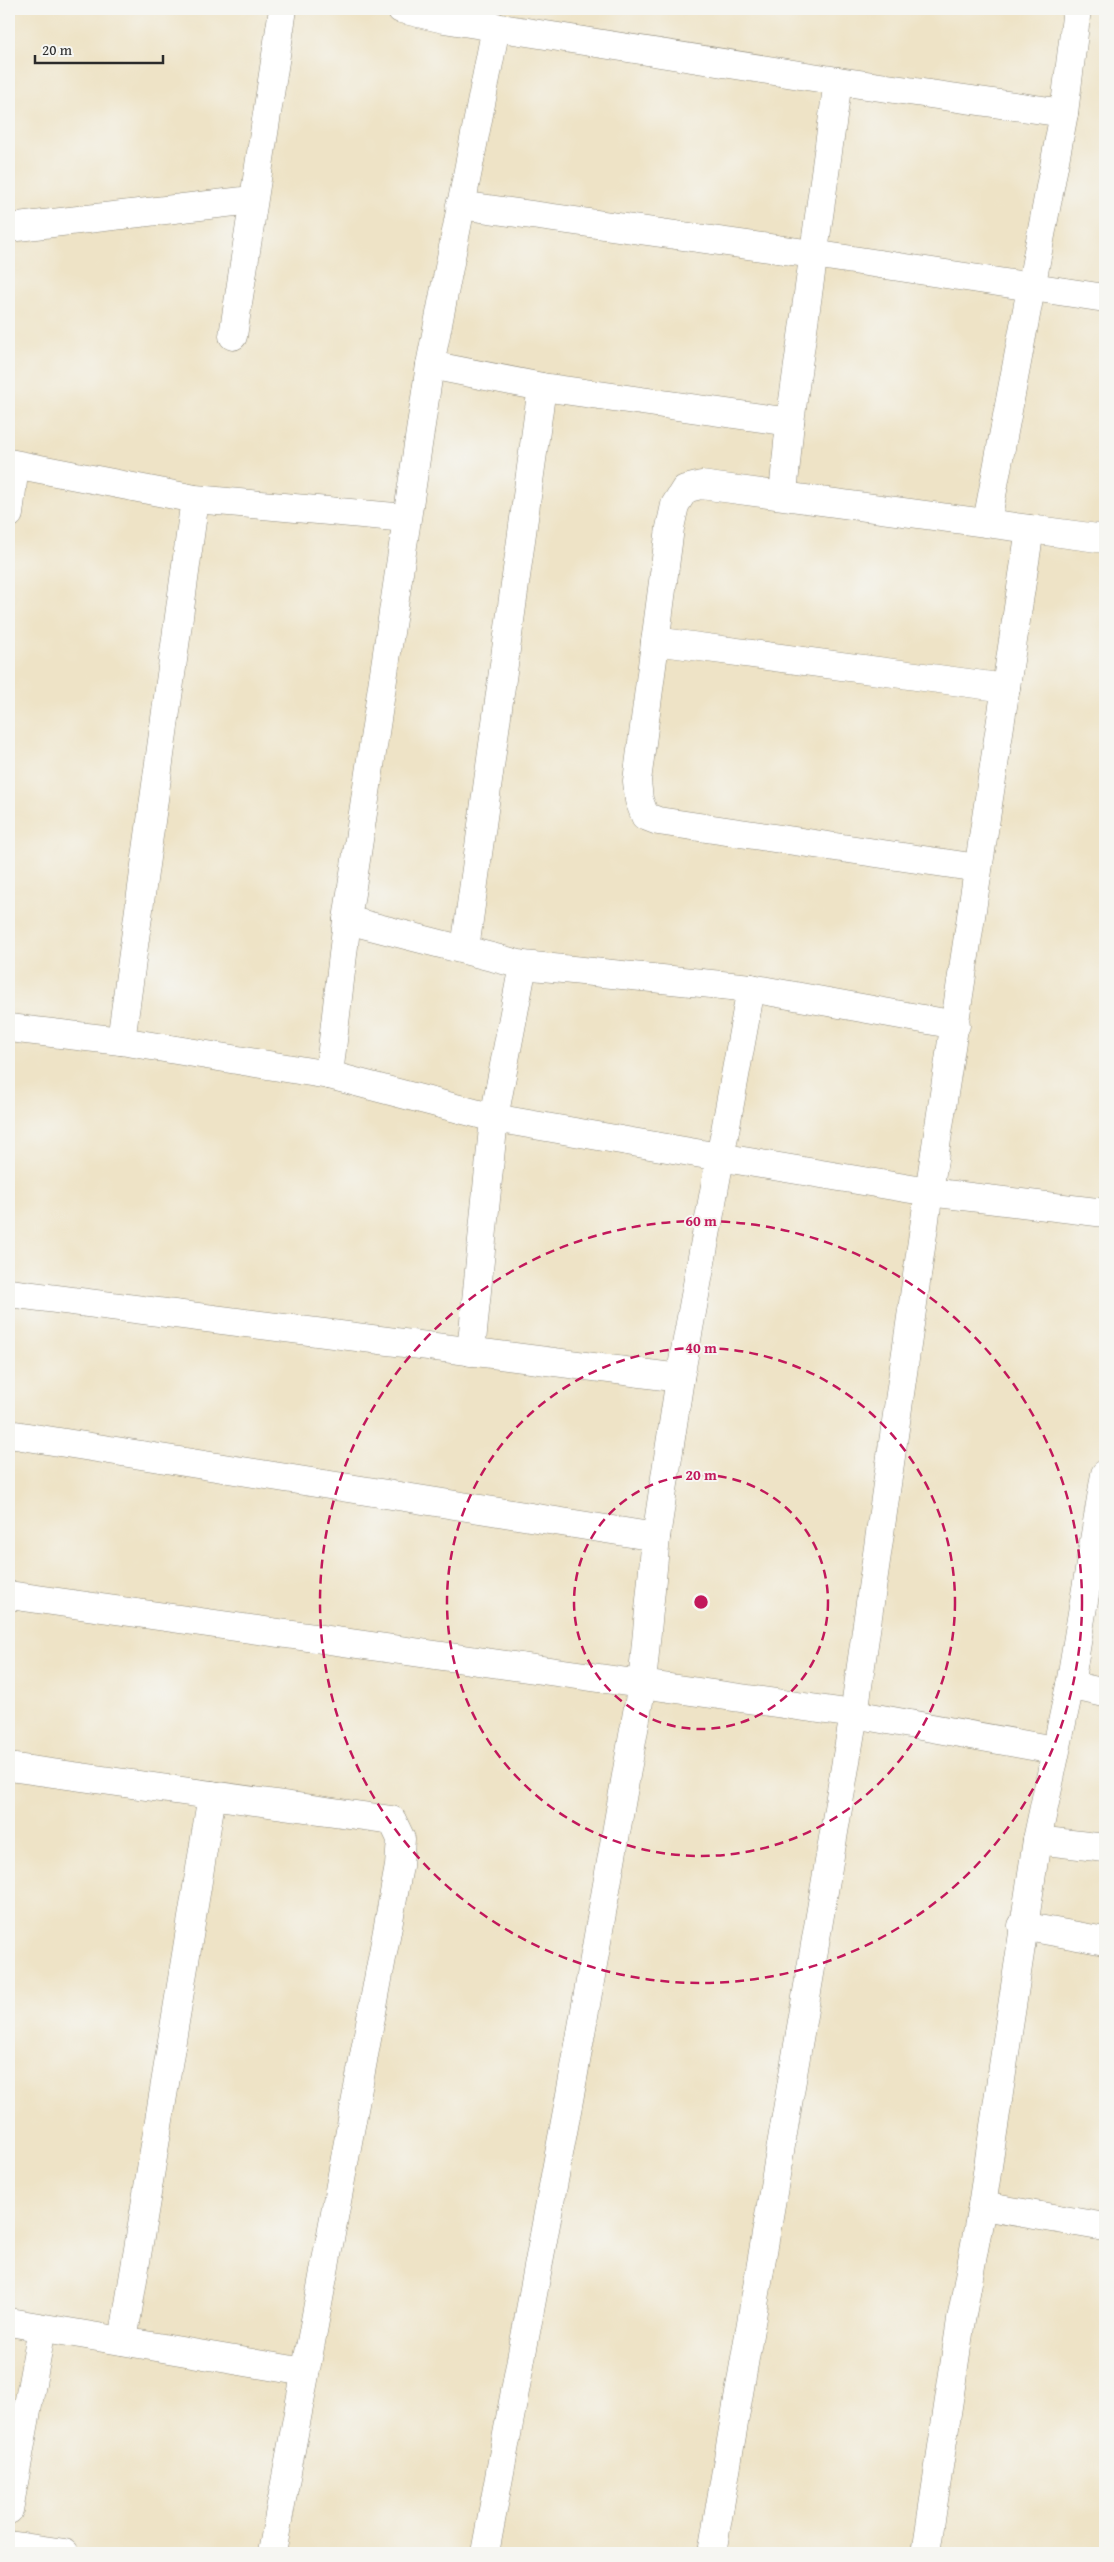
<svg xmlns="http://www.w3.org/2000/svg" width="1114" height="2562" viewBox="0 0 1114 2562" font-family="'Gentium Book Plus',serif">
<style>
.lines{fill:none;stroke-linecap:round;stroke-linejoin:round}
.minor-casing{stroke:#8c8778;stroke-width:29}
.minor{stroke:#fff;stroke-width:28}
.ring{fill:none;stroke:#c2185b;stroke-width:2.5;stroke-dasharray:9 6}
.centre{fill:#c2185b;stroke:#f6f6f2;stroke-width:2.5}
.ring-label{font-size:15px;text-anchor:middle;font-weight:bold;fill:#c2185b;stroke:#f6f6f2;stroke-width:4;stroke-linejoin:round;paint-order:stroke}
</style>
<rect width="100%" height="100%" fill="#f6f6f2"/>
<filter id="ink" filterUnits="userSpaceOnUse"><feTurbulence type="fractalNoise" baseFrequency=".02" numOctaves="2"/><feDisplacementMap in="SourceGraphic" scale="10" xChannelSelector="R" yChannelSelector="G"/><feConvolveMatrix kernelMatrix="1 2 1 2 8 2 1 2 1" color-interpolation-filters="sRGB"/></filter>
<filter id="wash" filterUnits="userSpaceOnUse"><feTurbulence type="fractalNoise" baseFrequency=".0096" numOctaves="4" result="noise"/><feDisplacementMap in="SourceGraphic" scale="20" xChannelSelector="R" yChannelSelector="G"/><feGaussianBlur stdDeviation="1.12" result="paint"/><feColorMatrix in="noise" values="0 0 0 0 0 0 0 0 0 0 0 0 0 0 0 0 0 1.4 0 .05"/><feComposite in="paint" operator="in"/></filter>
<g filter="url(#wash)">
<rect width="100%" height="100%" fill="#eee3c6"/>
</g>
<g filter="url(#ink)">
<g class="lines">
<g class="minor-casing">
<g id="minor">
<polyline points="401,9 444,19 838,81 1064,113"/>
<polyline points="460,205 813,254 1105,298"/>
<polyline points="9,228 252,200"/>
<polyline points="233,336 283,9"/>
<polyline points="430,365 542,387 790,422 838,81"/>
<polyline points="9,463 195,499 406,518"/>
<polyline points="783,494 790,422"/>
<polyline points="9,514 15,465"/>
<polyline points="987,522 1064,113 1077,9"/>
<polyline points="655,641 1006,688"/>
<polyline points="978,868 658,821 645,816 639,800 637,781 670,528 675,505 685,489 701,485 1105,539"/>
<polyline points="347,920 523,965 751,988 956,1025"/>
<polyline points="465,949 542,387"/>
<polyline points="9,1028 121,1041 329,1075 494,1118 719,1157 929,1192 1105,1213"/>
<polyline points="121,1041 195,499"/>
<polyline points="329,1075 347,920 430,365 496,27"/>
<polyline points="9,1293 680,1378"/>
<polyline points="471,1352 494,1118 523,965"/>
<polyline points="9,1434 656,1537"/>
<polyline points="9,1595 854,1714 1054,1750"/>
<polyline points="1070,1685 1105,1693"/>
<polyline points="9,1767 392,1820 401,1839 399,1866 272,2553"/>
<polyline points="1037,1840 1105,1848"/>
<polyline points="1022,1926 1105,1941"/>
<polyline points="982,2206 1105,2227"/>
<polyline points="9,2322 305,2372"/>
<polyline points="123,2341 212,1795"/>
<polyline points="9,2510 42,2328"/>
<polyline points="9,2545 65,2553"/>
<polyline points="485,2553 574,2073 642,1684 656,1537 680,1378 751,988"/>
<polyline points="712,2553 854,1714 929,1192 1030,529"/>
<polyline points="926,2553 961,2320 982,2206 1037,1840 1070,1685 1105,1474"/>
</g>
</g>
<use href="#minor" class="minor"/>
</g>
</g>
<g class="ring">
<circle cx="701" cy="1602" r="127"/>
<circle cx="701" cy="1602" r="254"/>
<circle cx="701" cy="1602" r="381"/>
</g>
<circle cx="701" cy="1602" r="8" class="centre"/>
<g class="ring-label">
<text x="701" y="1226">60 m</text>
<text x="701" y="1353">40 m</text>
<text x="701" y="1480">20 m</text>
</g>
<rect width="1114" height="2562" fill="none" stroke="#f6f6f2" stroke-width="30"/>
<path d="M35 55v8h128v-8" fill="none" stroke="#2b2b2b" stroke-width="2.5"/>
<text x="42" y="55" font-size="15" fill="#2b2b2b" stroke="#f6f6f2" stroke-width="4" paint-order="stroke">20 m</text>
</svg>
